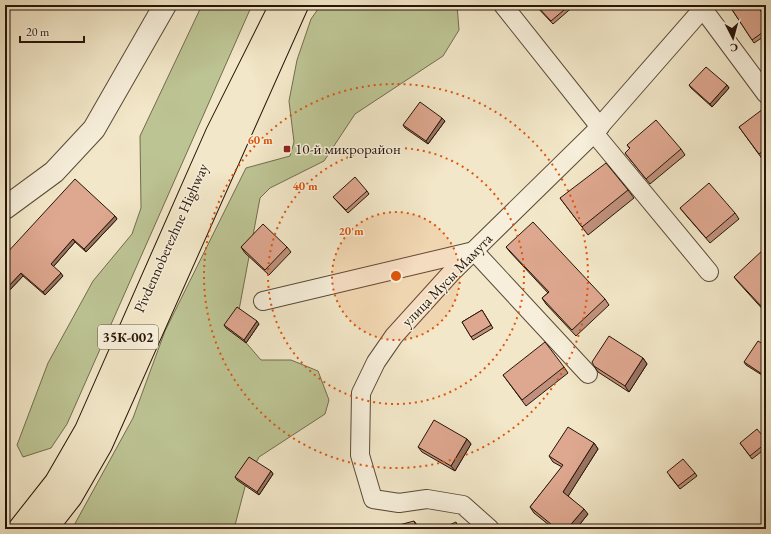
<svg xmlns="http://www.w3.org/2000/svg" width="771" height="534" viewBox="0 0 771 534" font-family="'EB Garamond',serif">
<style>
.green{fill:#bdc494;stroke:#726c4e}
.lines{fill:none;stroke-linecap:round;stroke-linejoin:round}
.minor-casing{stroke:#594a38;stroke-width:20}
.tertiary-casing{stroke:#594a38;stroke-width:24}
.trunk-casing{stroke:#261508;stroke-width:24}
.minor{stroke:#f7efdb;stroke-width:18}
.tertiary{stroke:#f7efdb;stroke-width:22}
.trunk{stroke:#f2e7c8;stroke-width:22}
.wall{fill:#bf907b;stroke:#261508}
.shaded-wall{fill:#9b7564;stroke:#261508}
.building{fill:#dea78f;stroke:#261508}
.ring{fill:none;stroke:#de560c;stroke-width:2;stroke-dasharray:2 4}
.poi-dot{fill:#8f2418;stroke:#f7efdb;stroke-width:1.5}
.labels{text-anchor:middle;stroke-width:3;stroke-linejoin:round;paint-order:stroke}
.shield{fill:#f7efdb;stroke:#655647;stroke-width:1}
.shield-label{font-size:14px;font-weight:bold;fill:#261508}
.poi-label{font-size:15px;fill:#261508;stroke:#f7efdb;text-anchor:start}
.street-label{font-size:15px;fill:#261508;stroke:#f7efdb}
.centre{fill:#de560c;stroke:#f7efdb;stroke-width:2}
.ring-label{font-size:12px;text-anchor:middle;font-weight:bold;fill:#de560c;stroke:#f7efdb;stroke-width:3;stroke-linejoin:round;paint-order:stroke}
</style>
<rect width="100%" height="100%" fill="#f2e7c8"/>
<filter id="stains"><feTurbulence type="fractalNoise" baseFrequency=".005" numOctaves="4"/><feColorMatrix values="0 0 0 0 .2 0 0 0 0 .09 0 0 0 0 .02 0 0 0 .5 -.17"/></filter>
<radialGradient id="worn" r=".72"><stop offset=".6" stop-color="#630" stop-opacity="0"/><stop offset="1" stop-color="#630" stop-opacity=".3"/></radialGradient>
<g class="green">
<polygon points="202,5 252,5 67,424 51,448 23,457 17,445 48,363 93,281 132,234 141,208 140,136"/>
<polygon points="321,5 457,5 459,30 443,56 355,114 324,161 270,188 260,198 239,310 242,338 261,360 291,360 318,371 329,400 325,414 259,457 246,483 234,529 72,529 133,418 165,331 246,168 290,156 294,142 289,101 297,60 311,19"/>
</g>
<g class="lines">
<g class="minor-casing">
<g id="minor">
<polyline points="503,5 600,127"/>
<polyline points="700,5 766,94"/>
<polyline points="594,133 709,272"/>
<polyline points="263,301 474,251 588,374"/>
<polyline points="490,529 463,505 427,499 399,503 373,499 360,455 361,393 376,362 394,336 452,272 594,133 706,5"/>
</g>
</g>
<g class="tertiary-casing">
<polyline id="tertiary" points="5,208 54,172 94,129 165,5"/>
</g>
<g class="trunk-casing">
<g id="trunk">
<polyline points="19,529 56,482 86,430 217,133 281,5"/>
<polyline points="46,529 71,497 101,445 297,5"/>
</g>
</g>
<use href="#minor" class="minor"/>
<use href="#tertiary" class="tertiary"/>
<use href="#trunk" class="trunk"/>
</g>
<g class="wall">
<polygon points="535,5 575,5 553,24"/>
<polygon points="729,5 766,18 766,35 754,43"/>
<polygon points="689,85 727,85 729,88 712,107 691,88"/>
<polygon points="766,112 766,157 763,160 739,127"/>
<polygon points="445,121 428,144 405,128 403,125"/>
<polygon points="627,145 681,149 685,155 650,184 625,153 630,149"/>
<polygon points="628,190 634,198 588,235 560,198"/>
<polygon points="367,191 369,194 348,213 333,197"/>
<polygon points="680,208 735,213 739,219 710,243 684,213"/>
<polygon points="115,216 117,219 86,252 75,242 53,267 63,276 45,295 23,276 5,295 5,255"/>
<polygon points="241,247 287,247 291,252 269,275 245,253"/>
<polygon points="506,247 605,299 609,305 576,336 546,304 542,298 548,293 510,252"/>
<polygon points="766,252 766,313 738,282 734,277"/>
<polygon points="482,310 493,328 473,340 462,322"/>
<polygon points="259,324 246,343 226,328 224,325"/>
<polygon points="766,346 765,377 746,365 744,362"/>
<polygon points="643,358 647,364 629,392 598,372 594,366"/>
<polygon points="564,367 568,373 526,406 503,375"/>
<polygon points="467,439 471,444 455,471 422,452 418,447"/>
<polygon points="766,440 766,448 752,459 740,443"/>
<polygon points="594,443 598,449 568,496 588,514 576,529 554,529 534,513 530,507 562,467 553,462 549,456"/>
<polygon points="271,471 273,474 259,495 237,480 235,477"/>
<polygon points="695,473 697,476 680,489 669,475"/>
</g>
<g class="shaded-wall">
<polygon points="727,85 729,88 712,107 710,104"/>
<polygon points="442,118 445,121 428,144 426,141"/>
<polygon points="115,216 117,219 86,252 84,249"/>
<polygon points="73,239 75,242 53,267 51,264"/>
<polygon points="21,273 23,276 5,295 5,290"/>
<polygon points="61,273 63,276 45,295 43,292"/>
<polygon points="257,321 259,324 246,343 244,340"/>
<polygon points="643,358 647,364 629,392 625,386"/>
<polygon points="766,369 766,375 765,377 762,374"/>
<polygon points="467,439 471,444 455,471 451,466"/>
<polygon points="594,443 598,449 567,498 563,492"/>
<polygon points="271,471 273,474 259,495 257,492"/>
<polygon points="584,509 588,514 576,529 567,529"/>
<polygon points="414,521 418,526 419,529 417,529"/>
</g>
<g class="building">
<polygon points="536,5 570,5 551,21"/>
<polygon points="729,5 757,5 766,19 766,30 752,40"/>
<polygon points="706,67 727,85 710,104 689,85"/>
<polygon points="420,102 442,118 426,141 403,125"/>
<polygon points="763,109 766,112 766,149 759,154 739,127"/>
<polygon points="656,120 681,149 646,179 625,153 630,148 627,145"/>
<polygon points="606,163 628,190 582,227 560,198"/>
<polygon points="355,177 367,191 346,210 333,197"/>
<polygon points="75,179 115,216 84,249 73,239 51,264 61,273 43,292 21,273 5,290 5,255"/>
<polygon points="709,183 735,213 706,238 680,208"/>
<polygon points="533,222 605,299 572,330 542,298 549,292 506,247"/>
<polygon points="263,224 287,247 265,270 241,247"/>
<polygon points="764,249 766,252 766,304 762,307 734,277"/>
<polygon points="237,307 257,321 244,340 224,325"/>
<polygon points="482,310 491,325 471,337 462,322"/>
<polygon points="609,336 643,358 625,386 594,366 592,362"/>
<polygon points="758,341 766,346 766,369 762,374 744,362"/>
<polygon points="545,342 564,367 522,400 503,375"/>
<polygon points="434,420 467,439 451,466 418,447"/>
<polygon points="568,427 594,443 563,492 584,509 567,529 557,529 530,507 563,465 549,456"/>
<polygon points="757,429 766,440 766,443 750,456 740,443"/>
<polygon points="249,457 271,471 257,492 235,477"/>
<polygon points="683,459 695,473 678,486 667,472"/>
<polygon points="414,521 417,529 389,529 388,528"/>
<polygon points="456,522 459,529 440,529"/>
</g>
<circle cx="396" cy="276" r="64" fill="#de560c" fill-opacity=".12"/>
<g class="ring">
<circle cx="396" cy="276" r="64"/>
<circle cx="396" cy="276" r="128"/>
<circle cx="396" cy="276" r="192"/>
</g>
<rect class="poi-dot" x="283" y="145" width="8" height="8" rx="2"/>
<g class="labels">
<rect class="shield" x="98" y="325" width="60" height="24" rx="3"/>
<g class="shield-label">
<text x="128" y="342">35К-002</text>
</g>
<g class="poi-label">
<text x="295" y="154">10-й микрорайон</text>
</g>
<g class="street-label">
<text transform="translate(171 238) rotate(-66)" y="5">Pivdennoberezhne Highway</text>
<text transform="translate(447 280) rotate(-46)" y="5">улица Мусы Мамута</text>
</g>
</g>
<circle cx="396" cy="276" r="6" class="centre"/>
<g class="ring-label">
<text x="260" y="144">60 m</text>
<text x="305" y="190">40 m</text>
<text x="351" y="235">20 m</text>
</g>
<rect width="771" height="534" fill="none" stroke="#f2e7c8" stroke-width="20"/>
<rect x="6" y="6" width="759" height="522" fill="none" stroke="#261508" stroke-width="2"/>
<rect x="10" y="10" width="751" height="514" fill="none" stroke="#261508"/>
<g transform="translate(733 38) rotate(174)" stroke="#f7efdb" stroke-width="3" paint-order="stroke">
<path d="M0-3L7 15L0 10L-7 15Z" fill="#261508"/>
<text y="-6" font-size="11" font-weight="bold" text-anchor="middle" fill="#261508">С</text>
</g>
<path d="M20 36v6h64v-6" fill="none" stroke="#261508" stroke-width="2"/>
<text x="26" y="36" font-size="12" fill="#261508" stroke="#f7efdb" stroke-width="3" paint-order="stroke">20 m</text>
<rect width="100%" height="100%" filter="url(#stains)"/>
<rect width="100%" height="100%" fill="url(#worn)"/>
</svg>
